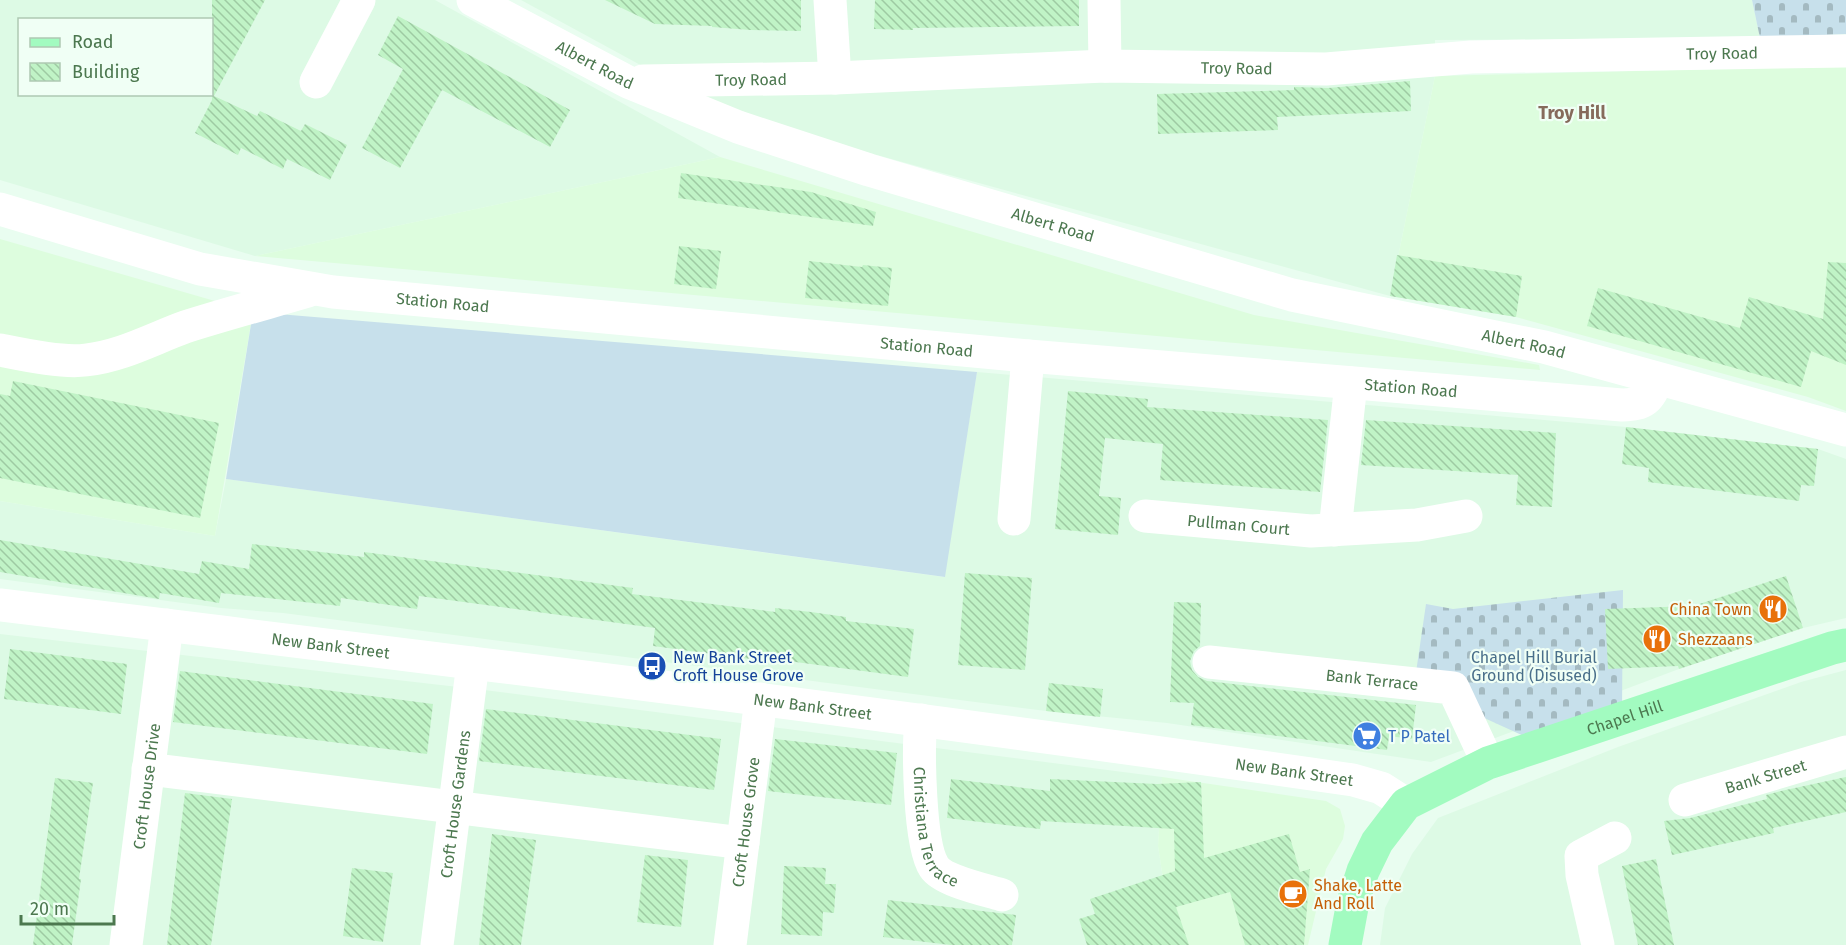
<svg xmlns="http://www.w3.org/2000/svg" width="1846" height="945" viewBox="0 0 1846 945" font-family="'Fira Sans',sans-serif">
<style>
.residential{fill:#ddfae5;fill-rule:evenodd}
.commercial{fill:#ddfdde}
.grass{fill:#c7e0eb}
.cemetery{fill:url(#cemetery-stones)}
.building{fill:url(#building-back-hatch)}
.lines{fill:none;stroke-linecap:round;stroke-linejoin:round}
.minor{stroke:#fff;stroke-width:33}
.major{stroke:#a2fbc0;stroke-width:33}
.labels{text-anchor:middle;stroke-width:4.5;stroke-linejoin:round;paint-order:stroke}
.street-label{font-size:16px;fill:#4c784f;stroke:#f0fff5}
.food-label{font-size:16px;fill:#c56008;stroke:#f0fff5;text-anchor:start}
.transit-label{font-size:16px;fill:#164399;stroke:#f0fff5;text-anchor:start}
.park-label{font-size:16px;fill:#496f8a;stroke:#f0fff5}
.shop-label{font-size:16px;fill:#366cbe;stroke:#f0fff5;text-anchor:start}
.neighbourhood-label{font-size:18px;font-weight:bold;fill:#866b5b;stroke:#f0fff5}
</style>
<defs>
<pattern id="cemetery-stones" width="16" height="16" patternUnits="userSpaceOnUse" patternTransform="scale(1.5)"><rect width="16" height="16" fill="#c7e0eb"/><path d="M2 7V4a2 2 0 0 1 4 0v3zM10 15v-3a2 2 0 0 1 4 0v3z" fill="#a4bac1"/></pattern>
<pattern id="building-back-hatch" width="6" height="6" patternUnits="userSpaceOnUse" patternTransform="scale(1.5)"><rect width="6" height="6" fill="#c0f3c6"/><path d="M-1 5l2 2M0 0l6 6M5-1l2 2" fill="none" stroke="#9ecaa3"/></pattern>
</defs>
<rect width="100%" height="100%" fill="#e9fdf0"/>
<g class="residential">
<path d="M0,0H435L720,157L255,256L0,180ZM20,20H212V94H20Z"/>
<polygon points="521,0 1752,0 1760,38 1435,40 1435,76 1390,296 804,135 690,92"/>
<polygon points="977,372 1626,427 1818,449 1846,459 1846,618 1803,628 1679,669 1431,762 1167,723 1046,711 283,613 221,608 0,579 0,501 215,536 226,479 944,577"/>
<polygon points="0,634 484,690 1162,777 1158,846 1171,931 1132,945 0,945"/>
<polygon points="1846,670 1846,945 1380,945 1385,908 1412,854 1438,818 1618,747 1801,682"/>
</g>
<g class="commercial">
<polygon points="1803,67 1846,67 1846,411 1808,397 1516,317 1390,296 1435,76"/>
<polygon points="720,157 1254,315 1539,365 1540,370 255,256"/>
<polygon points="0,239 253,312 215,536 0,501"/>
<polygon points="1162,777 1326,801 1340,809 1345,826 1343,839 1326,869 1308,945 1132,945 1171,931 1158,846"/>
</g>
<polygon class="grass" points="253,312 977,372 945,577 226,479"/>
<g class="cemetery">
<polygon points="1752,0 1846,0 1846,34 1760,38"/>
<polygon points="1623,590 1622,709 1526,737 1414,686 1426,604 1453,609"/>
</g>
<g class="building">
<polygon points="212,0 265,0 214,96 257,116 260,111 301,131 305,124 347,145 330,180 287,159 283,169 241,148 238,155 195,133 212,100"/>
<polygon points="605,0 801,0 801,31 750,30 712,27 712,26 655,24"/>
<polygon points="875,0 1079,0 1079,26 913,28 913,30 874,29"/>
<polygon points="398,16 570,110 550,147 442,90 400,168 362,148 403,69 378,55"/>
<polygon points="1410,81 1411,111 1277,117 1278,130 1158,134 1157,94 1294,90 1294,87 1328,88"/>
<polygon points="681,173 811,192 876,212 873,226 678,198"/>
<polygon points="679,246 721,251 716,289 674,284"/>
<polygon points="1397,255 1522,276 1516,317 1390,296"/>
<polygon points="809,261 862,267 863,265 892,268 888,306 805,298"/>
<polygon points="1828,262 1846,263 1846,365 1811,351 1801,387 1587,326 1598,288 1740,328 1749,297 1823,319"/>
<polygon points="13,381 219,423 200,518 0,478 0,394 10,396"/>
<polygon points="1068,391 1148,399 1147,407 1328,420 1320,492 1160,480 1163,444 1105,438 1099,496 1121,498 1118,535 1055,529"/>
<polygon points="1366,420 1556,433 1552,507 1516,505 1518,475 1361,465"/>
<polygon points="1626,427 1818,449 1814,486 1801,485 1799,501 1648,482 1649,468 1622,464"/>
<polygon points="0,540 199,574 202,561 249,569 252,544 364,557 364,552 633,588 632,594 775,612 775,608 811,612 846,617 846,621 914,629 908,677 751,656 750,659 653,646 655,628 419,596 417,609 341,598 340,606 221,593 219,603 160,593 159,599 0,572"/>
<polygon points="965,573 1032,578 1025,670 958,665"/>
<polygon points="1786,576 1803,628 1679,669 1678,666 1608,669 1605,609 1693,606"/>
<polygon points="1174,602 1201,603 1200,646 1194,651 1190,661 1192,670 1198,677 1207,681 1416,705 1412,739 1389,736 1387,750 1191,725 1194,703 1170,702"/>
<polygon points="10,649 127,664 121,714 4,699"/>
<polygon points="180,671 433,704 427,754 173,722"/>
<polygon points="1049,683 1103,689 1100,717 1046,711"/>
<polygon points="486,709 721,739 714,790 479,761"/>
<polygon points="775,739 897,753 891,805 768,791"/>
<polygon points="1846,777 1846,812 1773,828 1774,833 1672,855 1664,821 1690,818 1767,799 1766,795 1781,791"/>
<polygon points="55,778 93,783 79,879 81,879 72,945 33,945"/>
<polygon points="951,779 1050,791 1050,779 1157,784 1201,782 1204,858 1289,834 1300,872 1310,869 1304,945 1245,945 1230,892 1176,907 1189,945 1087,945 1079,919 1095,914 1090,899 1175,871 1174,829 1041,821 1040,829 947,818"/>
<polygon points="185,793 232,799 211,945 167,945"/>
<polygon points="492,834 536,840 521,945 479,945"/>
<polygon points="645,855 688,860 681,927 637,922"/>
<polygon points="1656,859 1674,945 1638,945 1622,866"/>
<polygon points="784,866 826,868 825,884 836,884 834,913 823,912 822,936 781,934"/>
<polygon points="352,868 393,873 383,942 343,936"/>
<polygon points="888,900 1016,915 1012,945 951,945 883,937"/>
</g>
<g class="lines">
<g class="minor">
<path id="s1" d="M473,0L628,82L738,127L869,170L1292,295L1544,347L1846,430"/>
<polyline points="830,0 835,78"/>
<polyline points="1104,0 1105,66"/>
<path id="s2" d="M643,81L835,78L1105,66L1326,69L1471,57L1846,51"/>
<polyline points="316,82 359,0"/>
<path id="s3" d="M0,209L200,269L333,292L1028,356L1622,405C1646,404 1648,400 1658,379"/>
<path d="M0,350C25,355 62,363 86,360C122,356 152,339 185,327C226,314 267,303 308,291"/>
<path id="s4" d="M1145,516L1311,531L1417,525L1466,516"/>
<polyline points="1014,519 1028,356"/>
<polyline points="1335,530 1351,383"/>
<path id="s5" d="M0,605C452,660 903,715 1353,780L1381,788L1406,804"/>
<path id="s6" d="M1209,662L1453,688L1488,763"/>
<path id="s7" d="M921,720C918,749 919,844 934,867C943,881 986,890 1002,895"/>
<polyline points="148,769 743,843"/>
<path id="s8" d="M1685,800L1846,752"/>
<path id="s9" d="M126,945L167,625"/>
<path id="s10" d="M437,945L473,663"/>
<path id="s11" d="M730,945L761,699"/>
<polyline points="1598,945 1582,875 1581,856 1615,838"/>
</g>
<path class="major" id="s12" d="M1345,945L1353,902L1363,871L1377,842L1406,804L1488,763L1832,648L1846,645"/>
</g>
<defs>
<g id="restaurant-disc" transform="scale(1.5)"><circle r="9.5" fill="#e8710a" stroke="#f0fff5"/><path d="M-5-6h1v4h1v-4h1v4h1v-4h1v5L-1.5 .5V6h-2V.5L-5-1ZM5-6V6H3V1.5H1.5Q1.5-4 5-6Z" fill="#fff"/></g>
<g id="bus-disc" transform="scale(1.5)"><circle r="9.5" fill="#1a4fb4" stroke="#f0fff5"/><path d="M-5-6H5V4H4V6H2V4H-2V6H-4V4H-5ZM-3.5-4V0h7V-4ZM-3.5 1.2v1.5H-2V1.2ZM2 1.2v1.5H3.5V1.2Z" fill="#fff"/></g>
<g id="supermarket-disc" transform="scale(1.5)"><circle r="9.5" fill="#3f7fe0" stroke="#f0fff5"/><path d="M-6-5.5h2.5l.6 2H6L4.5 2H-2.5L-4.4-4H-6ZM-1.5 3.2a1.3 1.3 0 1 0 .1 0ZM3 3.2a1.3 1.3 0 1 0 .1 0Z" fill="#fff"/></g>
<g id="cafe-disc" transform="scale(1.5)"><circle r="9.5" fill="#e8710a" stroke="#f0fff5"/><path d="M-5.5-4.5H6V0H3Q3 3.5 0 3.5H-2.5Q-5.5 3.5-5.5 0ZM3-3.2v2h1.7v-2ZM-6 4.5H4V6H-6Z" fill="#fff"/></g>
</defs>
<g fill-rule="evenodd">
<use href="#restaurant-disc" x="1773" y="609"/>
<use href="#restaurant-disc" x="1657" y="639"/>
<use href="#bus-disc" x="652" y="666"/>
<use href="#supermarket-disc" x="1367" y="736"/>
<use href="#cafe-disc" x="1293" y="894"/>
</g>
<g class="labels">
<g class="street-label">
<text dy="6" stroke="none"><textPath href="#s2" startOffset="1080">Troy Road</textPath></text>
<text dy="6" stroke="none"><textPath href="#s1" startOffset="138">Albert Road</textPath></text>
<text dy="6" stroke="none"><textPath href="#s2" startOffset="594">Troy Road</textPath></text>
<text dy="6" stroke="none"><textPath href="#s2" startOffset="108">Troy Road</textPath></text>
<text dy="6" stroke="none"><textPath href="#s1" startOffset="624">Albert Road</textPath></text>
<text dy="6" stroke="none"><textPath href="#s3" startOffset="454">Station Road</textPath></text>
<text dy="6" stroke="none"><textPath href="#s1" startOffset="1110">Albert Road</textPath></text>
<text dy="6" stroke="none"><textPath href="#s3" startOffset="940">Station Road</textPath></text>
<text dy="6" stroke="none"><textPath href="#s3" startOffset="1426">Station Road</textPath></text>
<text dy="6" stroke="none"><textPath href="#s4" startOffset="94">Pullman Court</textPath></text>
<text dy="6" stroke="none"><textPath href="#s5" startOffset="333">New Bank Street</textPath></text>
<text dy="6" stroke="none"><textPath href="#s6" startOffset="164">Bank Terrace</textPath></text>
<text dy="6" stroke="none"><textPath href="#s5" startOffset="819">New Bank Street</textPath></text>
<text dy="6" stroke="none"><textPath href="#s12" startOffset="392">Chapel Hill</textPath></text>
<text dy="6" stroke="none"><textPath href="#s5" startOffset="1305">New Bank Street</textPath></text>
<text dy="6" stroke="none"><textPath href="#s8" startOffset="84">Bank Street</textPath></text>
<text dy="6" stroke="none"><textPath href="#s9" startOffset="160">Croft House Drive</textPath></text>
<text dy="6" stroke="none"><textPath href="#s10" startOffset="142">Croft House Gardens</textPath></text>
<text dy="6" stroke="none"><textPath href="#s11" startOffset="124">Croft House Grove</textPath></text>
<text dy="6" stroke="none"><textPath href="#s7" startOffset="112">Christiana Terrace</textPath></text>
</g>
<g class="food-label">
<text x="1752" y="615" text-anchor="end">China Town</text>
<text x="1678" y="645">Shezzaans</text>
<text x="1314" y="891">Shake, Latte<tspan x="1314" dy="18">And Roll</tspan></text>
</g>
<g class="transit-label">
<text x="673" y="663">New Bank Street<tspan x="673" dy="18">Croft House Grove</tspan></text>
</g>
<g class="park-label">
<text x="1534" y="663">Chapel Hill Burial<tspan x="1534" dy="18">Ground (Disused)</tspan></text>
</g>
<g class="shop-label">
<text x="1388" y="742">T P Patel</text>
</g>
<g class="neighbourhood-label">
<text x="1572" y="119">Troy Hill</text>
</g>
</g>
<rect x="18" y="18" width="195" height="78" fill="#f0fff5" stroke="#aec9b3" stroke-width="1.5"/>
<rect x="30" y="38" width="30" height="9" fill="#a2fbc0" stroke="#aec9b3" stroke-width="1.5"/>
<text x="72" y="48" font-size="18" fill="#4c784f">Road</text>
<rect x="30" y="63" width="30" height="18" fill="url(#building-back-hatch)" stroke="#aec9b3" stroke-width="1.5"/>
<text x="72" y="78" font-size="18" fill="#4c784f">Building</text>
<path d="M21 915v9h93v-9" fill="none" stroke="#4c784f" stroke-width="3"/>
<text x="30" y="915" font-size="18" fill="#4c784f" stroke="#f0fff5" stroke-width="4.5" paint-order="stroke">20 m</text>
</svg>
